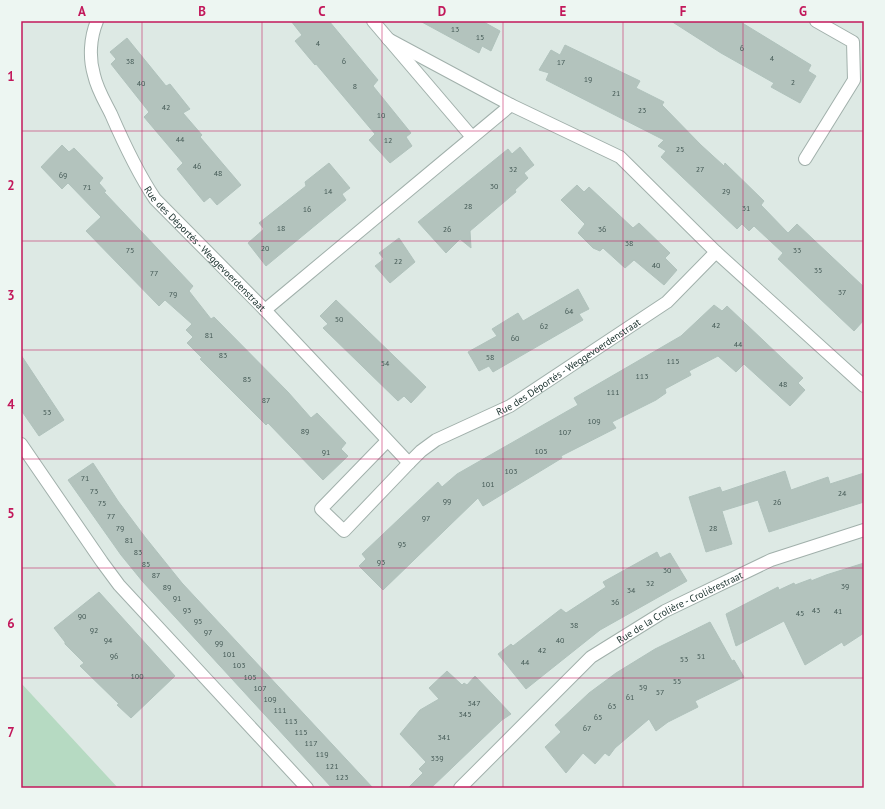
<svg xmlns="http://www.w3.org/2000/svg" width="885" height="809" viewBox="0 0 885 809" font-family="'PT Sans',sans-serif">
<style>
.green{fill:#b6dac2}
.building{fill:#b3c3bd;stroke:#b0c2bc}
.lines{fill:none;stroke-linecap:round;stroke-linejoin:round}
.minor-casing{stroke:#a1b0ab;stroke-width:14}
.minor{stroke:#fff;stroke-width:12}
.grid{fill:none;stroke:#c2185b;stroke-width:1;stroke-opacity:0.55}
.labels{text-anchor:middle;stroke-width:3.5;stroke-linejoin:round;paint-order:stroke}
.number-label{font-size:8px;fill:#455a56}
.street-label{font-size:10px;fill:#203733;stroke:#edf6f2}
.neatline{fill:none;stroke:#c2185b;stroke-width:1.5}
.grid-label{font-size:13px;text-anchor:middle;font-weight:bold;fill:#c2185b}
</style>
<rect width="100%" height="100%" fill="#dde9e4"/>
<polygon class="green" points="21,683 118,788 21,788"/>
<g class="building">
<polygon points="291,21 329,21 378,80 373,86 411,133 406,137 412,146 390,163 369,140 375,134 316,64 315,65 295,41 302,35"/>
<polygon points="420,21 482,21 500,31 491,51 482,46 479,53"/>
<polygon points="671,21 739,21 811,65 808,71 816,76 800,103 771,87 774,83 721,53"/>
<polygon points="127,38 166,86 170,84 190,109 183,113 202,135 200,137 241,185 217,205 210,197 204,202 177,169 183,163 144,117 149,112 111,64 116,59 110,52"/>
<polygon points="565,45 640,81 636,88 664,102 662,105 701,145 724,166 725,163 764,201 761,205 788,233 797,224 864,287 864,320 854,331 778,259 783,253 754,226 749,231 742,224 737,229 661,157 666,151 658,146 664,140 546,80 549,73 539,70 551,50 560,55"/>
<polygon points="62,145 69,152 74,148 103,178 99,183 106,191 104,192 193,286 189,291 211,319 214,317 288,392 311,418 317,413 346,443 341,449 348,456 323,480 268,423 266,425 200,359 202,358 187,343 193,337 186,330 192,324 165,300 159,306 86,231 101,217 68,183 62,189 41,167"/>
<polygon points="520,147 534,165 524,173 528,178 515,190 516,192 470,231 471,248 460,239 446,253 418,222 508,149 512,154"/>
<polygon points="329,163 350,188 342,194 346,200 266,266 248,243 264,229 259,223 306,186 305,182"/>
<polygon points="577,185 584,192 589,187 633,228 639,223 670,253 665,258 677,270 664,285 634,260 625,268 603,248 600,251 593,248 578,233 585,224 561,200"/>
<polygon points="399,238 415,262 390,283 375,266 384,259 379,253"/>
<polygon points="578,289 589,309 579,314 583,320 493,372 489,366 479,371 468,352 497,336 492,329 518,313 523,321"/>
<polygon points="336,300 426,387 411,403 404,396 398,401 323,328 328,324 320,316"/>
<polygon points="714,305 722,311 727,306 803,378 798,383 805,390 790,406 744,364 736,372 718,356 689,371 691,375 665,389 666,393 656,400 612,422 616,428 561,456 562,458 483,506 478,498 383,590 359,566 366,559 362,554 438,482 442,487 457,474 578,405 574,398 681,336"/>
<polygon points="21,355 64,420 39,436 21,410"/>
<polygon points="93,463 118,501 145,537 182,583 373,788 332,788 143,582 121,555 68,480"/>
<polygon points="785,471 791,490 828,477 830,484 864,473 864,502 769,532 758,500 722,511 732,544 706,552 689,497 720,487 722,492"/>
<polygon points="657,552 660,558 670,553 687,581 600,630 526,689 498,654 511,644 513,646 561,609 566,613 606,587 603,582"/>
<polygon points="864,563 864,633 844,646 842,642 805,665 784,621 736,646 726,614 778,587 779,590 794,583 795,585 811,579 811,581 826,575"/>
<polygon points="99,592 175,676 131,718 117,705 119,704 80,666 84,663 65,644 65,642 54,628"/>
<polygon points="710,622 732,661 734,660 744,677 695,701 698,707 668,722 656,731 649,719 615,748 609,756 605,753 595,764 583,753 566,773 545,747 561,732 555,725 589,693 616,673 655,649"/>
<polygon points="447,671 462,685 464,683 467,685 475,676 511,714 502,720 431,788 408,788 423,773 419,769 426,762 400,734 420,710 439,699 429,688"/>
</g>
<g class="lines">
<g class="minor-casing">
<g id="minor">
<path id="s1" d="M97,21C90,38 89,58 94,75C97,89 105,102 111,114C124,144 137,172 155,199L265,310L409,463L421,451L436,440L510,406L667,302L716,252"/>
<polyline points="373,21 472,137"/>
<polyline points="388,39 511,105 620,157 716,252 864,386"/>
<polyline points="805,159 854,80 853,42 816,21"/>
<polyline points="265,310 511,105"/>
<polyline points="387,441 321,509 344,531 409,463"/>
<polyline points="21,444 102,562 119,585 307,788"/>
<path id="s2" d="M460,788L591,657L665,611L771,560L864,530"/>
</g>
</g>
<use href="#minor" class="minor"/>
</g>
<path class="grid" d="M142,21V788M262,21V788M382,21V788M503,21V788M623,21V788M743,21V788M21,131H864M21,241H864M21,350H864M21,459H864M21,568H864M21,678H864"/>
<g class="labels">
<g class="number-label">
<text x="455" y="32">13</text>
<text x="480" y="40">15</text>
<text x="318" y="46">4</text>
<text x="742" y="51">6</text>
<text x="772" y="61">4</text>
<text x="130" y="64">38</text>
<text x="344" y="64">6</text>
<text x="561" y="65">17</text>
<text x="588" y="82">19</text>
<text x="793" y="85">2</text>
<text x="141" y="86">40</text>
<text x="355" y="89">8</text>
<text x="616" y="96">21</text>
<text x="166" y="110">42</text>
<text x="642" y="113">23</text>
<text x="381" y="118">10</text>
<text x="180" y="142">44</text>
<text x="388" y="143">12</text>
<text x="680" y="152">25</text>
<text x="197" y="169">46</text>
<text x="513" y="172">32</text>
<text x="700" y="172">27</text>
<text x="218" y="176">48</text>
<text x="63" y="178">69</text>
<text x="494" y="189">30</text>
<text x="87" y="190">71</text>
<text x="328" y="194">14</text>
<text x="726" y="194">29</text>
<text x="468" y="209">28</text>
<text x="746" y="211">31</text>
<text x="307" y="212">16</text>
<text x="281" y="231">18</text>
<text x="447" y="232">26</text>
<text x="602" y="232">36</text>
<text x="629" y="246">38</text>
<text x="265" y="251">20</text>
<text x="130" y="253">75</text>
<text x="797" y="253">33</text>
<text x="398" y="264">22</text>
<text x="656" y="268">40</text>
<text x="818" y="273">35</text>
<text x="154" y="276">77</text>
<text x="842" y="295">37</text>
<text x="173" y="297">79</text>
<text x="569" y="314">64</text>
<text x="339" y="322">50</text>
<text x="716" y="328">42</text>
<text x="544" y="329">62</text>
<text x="209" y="338">81</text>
<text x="515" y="341">60</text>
<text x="738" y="347">44</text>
<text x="223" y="358">83</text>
<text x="490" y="360">58</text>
<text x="673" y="364">115</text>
<text x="385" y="366">54</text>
<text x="642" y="379">113</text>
<text x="247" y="382">85</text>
<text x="783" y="387">48</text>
<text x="613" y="395">111</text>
<text x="266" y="403">87</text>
<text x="47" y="415">53</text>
<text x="594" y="424">109</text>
<text x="305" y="434">89</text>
<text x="565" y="435">107</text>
<text x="541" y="454">105</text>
<text x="326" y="455">91</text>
<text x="511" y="474">103</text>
<text x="85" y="481">71</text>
<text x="488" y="487">101</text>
<text x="94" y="494">73</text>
<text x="842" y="496">24</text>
<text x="447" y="504">99</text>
<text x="777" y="505">26</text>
<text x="102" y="506">75</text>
<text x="111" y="519">77</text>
<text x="426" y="521">97</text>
<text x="120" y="531">79</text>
<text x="713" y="531">28</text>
<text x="129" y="543">81</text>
<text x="402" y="547">95</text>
<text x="138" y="555">83</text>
<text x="381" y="565">93</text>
<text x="146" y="567">85</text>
<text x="667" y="573">30</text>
<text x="156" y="578">87</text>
<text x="650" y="586">32</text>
<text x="845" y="589">39</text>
<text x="167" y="590">89</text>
<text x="631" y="593">34</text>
<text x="177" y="601">91</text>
<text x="615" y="605">36</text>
<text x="187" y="613">93</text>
<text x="816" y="613">43</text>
<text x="838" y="614">41</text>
<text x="800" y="616">45</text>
<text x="82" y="619">90</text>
<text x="198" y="624">95</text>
<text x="574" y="628">38</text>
<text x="94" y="633">92</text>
<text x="208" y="635">97</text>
<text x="108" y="643">94</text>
<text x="560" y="643">40</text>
<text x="219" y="646">99</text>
<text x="542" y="653">42</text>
<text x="229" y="657">101</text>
<text x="114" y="659">96</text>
<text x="701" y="659">51</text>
<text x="684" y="662">53</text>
<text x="525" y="665">44</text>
<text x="239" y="668">103</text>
<text x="137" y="679">100</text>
<text x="250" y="680">105</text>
<text x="677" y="684">55</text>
<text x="643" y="690">59</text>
<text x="260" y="691">107</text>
<text x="660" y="695">57</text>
<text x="630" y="700">61</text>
<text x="270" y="702">109</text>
<text x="474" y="706">347</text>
<text x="612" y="709">63</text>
<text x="280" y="713">111</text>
<text x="465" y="717">345</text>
<text x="598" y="720">65</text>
<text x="291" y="724">113</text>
<text x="587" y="731">67</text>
<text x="301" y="735">115</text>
<text x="444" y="740">341</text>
<text x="311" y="746">117</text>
<text x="322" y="757">119</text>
<text x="437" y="761">339</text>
<text x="332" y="769">121</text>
<text x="342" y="780">123</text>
</g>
<g class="street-label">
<text dy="4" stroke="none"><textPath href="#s1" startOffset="264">Rue des Déportés - Weggevoerdenstraat</textPath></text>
<text dy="4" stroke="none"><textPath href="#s1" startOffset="747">Rue des Déportés - Weggevoerdenstraat</textPath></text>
<text dy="4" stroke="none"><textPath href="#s2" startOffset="287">Rue de la Crolière - Crolièrestraat</textPath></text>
</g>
</g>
<rect width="885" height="809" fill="none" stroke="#edf6f2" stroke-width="44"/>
<rect x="22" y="22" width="841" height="765" class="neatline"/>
<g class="grid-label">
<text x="82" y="16">A</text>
<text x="202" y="16">B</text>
<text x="322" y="16">C</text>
<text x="442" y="16">D</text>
<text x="563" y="16">E</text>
<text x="683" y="16">F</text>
<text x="803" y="16">G</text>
<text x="11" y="81">1</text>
<text x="11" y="190">2</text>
<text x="11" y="300">3</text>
<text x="11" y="409">4</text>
<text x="11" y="518">5</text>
<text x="11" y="628">6</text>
<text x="11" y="737">7</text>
</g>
</svg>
